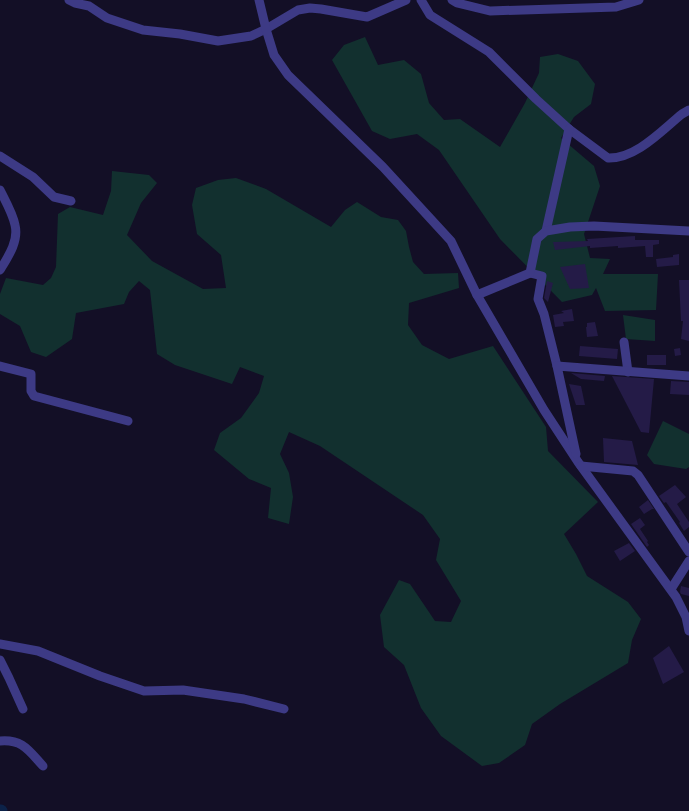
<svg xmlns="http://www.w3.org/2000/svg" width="689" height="811" viewBox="0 0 689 811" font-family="'Source Sans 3',sans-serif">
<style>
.green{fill:#12302f}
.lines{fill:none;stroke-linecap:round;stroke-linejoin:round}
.river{stroke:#0c2248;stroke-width:13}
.building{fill:#241b47}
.minor{stroke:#3d3a85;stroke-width:9}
</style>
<rect width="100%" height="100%" fill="#130f26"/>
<g class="green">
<polygon points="365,37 378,65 404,60 421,74 429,103 444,120 460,119 500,147 525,103 539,73 540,57 558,54 578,61 595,84 591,104 574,117 561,138 594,166 600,186 584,234 590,258 610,259 603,274 658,274 656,310 605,311 596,288 592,295 562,302 500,239 439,150 417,134 390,139 372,131 332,60 344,45"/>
<polygon points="112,171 149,175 157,183 141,203 127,235 152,261 203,289 226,288 221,255 197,234 192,205 196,188 218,180 236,178 266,189 331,227 345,210 357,202 381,217 398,220 406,231 409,247 413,262 424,274 458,273 459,288 409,303 408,325 422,345 449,359 493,346 546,427 548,451 598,502 564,534 576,554 587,576 628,602 641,619 632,640 628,663 560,704 532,724 525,745 499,763 482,766 441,736 421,708 404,665 384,647 380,615 399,580 410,584 435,621 451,622 461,601 436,560 440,539 423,515 320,446 289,432 280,454 289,473 293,497 289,524 268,518 271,488 249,479 214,450 220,433 241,418 259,393 264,376 240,367 232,384 175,365 157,354 150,290 139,281 129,292 124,304 76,313 72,339 46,357 31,352 20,326 0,314 0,294 6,278 43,285 51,278 56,267 58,214 70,207 103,215 111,191"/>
<polygon points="623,315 655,320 655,341 626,339"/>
<polygon points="663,421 689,434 689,467 686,469 654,464 647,455"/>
</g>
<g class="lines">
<polyline class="river" points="0,811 1,811"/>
</g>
<g class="building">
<polygon points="635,236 635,240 659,240 659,244 653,245 653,257 646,257 645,246 618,248 618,246 590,248 590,246 555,250 553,242 588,241 587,239"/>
<polygon points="679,254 679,265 657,267 656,259 673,257 673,255"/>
<polygon points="585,264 589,288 570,289 560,267"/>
<polygon points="679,280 689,280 689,341 681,339 683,321 681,321"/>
<polygon points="547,281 553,283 548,302 544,298"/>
<polygon points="572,309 574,321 563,322 564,326 555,327 553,315 564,313 561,311"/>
<polygon points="595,322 598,336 587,337 586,327 587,327 587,323"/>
<polygon points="580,346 618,349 617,359 579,356"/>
<polygon points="680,348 681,355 675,356 674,349"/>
<rect x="647" y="355" width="19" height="10"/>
<polygon points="571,373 605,376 604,381 581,379"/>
<polygon points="612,376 654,379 649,433 641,432"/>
<polygon points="671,381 689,382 689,395 670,394"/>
<polygon points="569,384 581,386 585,405 576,405"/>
<polygon points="603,438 632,441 638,465 604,462"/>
<polygon points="675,485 686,497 677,504 689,522 689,527 684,531 679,523 680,522 666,502 664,503 659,496"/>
<polygon points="648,500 654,509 652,509 644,514 639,507"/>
<polygon points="640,518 645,525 640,529 648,541 647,542 649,545 647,547 631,524"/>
<polygon points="629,543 635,551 620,561 614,551"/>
<polygon points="681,586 689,588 689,596 681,594 680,592"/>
<polygon points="669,646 684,672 663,684 653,658"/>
</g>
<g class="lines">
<g class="minor">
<polyline points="69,0 75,3 89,6 107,18 143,30 180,34 218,41 251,36 266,29 298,10 310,8 321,9 367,17 406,0"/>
<polyline points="259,0 266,29 274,55 288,75 383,167 451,241 477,295 544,410 578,462 676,597 686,617 689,631"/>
<path d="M421,0L430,15L489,52L536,99L569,129L608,158C636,159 662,130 682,114L689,110"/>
<polyline points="452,0 457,3 490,11 616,7 639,0"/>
<polyline points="0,156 33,177 54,197 71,201"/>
<path d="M0,190C5,200 13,214 15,225C19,241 8,257 0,270"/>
<polyline points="546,231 569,129"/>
<polyline points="530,273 542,276 538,299 544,314 557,366"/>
<polyline points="477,295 530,273 537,239 546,231 570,227 594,226 689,231"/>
<polyline points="624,342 628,372"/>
<polyline points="0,366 31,374 31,391 34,396 128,421"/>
<polyline points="576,454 557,366 689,376"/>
<polyline points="581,466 633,471 638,475 689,552"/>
<polyline points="671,589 689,561"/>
<polyline points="0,644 38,651 100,676 144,691 183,690 244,699 284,709"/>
<polyline points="0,660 9,678 23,709"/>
<path d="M0,741C23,739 29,751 43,766"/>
</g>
</g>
</svg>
